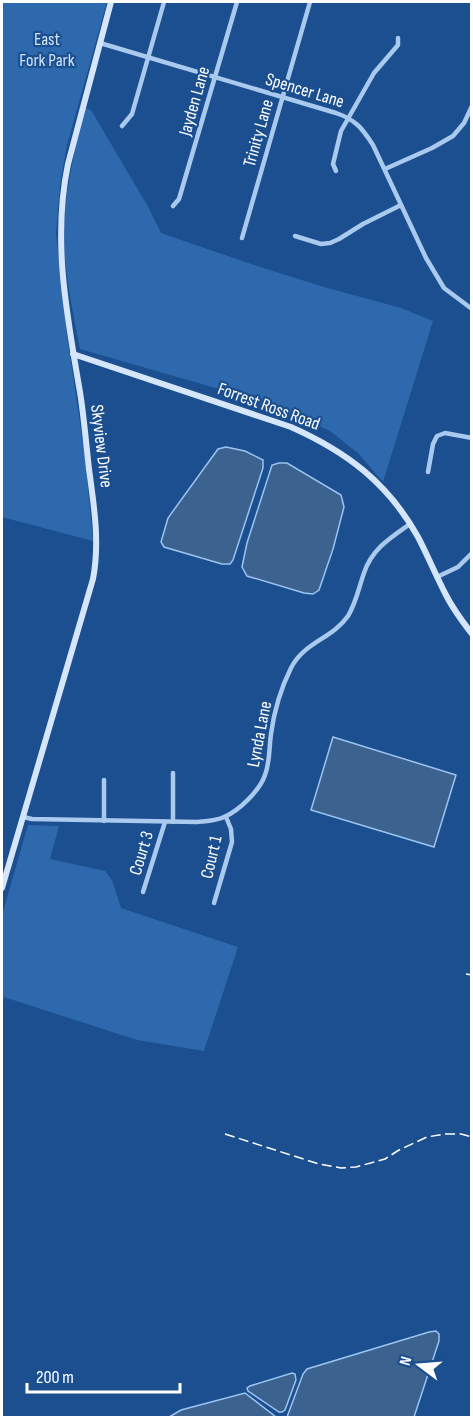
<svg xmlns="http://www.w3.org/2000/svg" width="473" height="1419" viewBox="0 0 473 1419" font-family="'Sofia Sans Condensed',sans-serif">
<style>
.green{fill:#2e69ad}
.water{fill:#3c6290;stroke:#9cc4f0;stroke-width:1.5}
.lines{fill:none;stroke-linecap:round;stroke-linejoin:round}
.street{stroke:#a9c9ee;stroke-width:4.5}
.secondary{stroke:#d6e6fa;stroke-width:6}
.rail{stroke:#fff;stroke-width:1.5;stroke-dasharray:10 4.5;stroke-linecap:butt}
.labels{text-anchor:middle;stroke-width:4.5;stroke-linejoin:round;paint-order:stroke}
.park-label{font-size:18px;fill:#cfe3fa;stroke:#1b4f8f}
.street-label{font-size:18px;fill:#fff;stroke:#1b4f8f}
</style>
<rect width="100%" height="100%" fill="#1b4f8f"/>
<g class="green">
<polygon points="2,2 107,2 67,145 60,185 56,234 67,335 85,457 93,541 2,517"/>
<path d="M85,108L91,110L147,205L161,233L251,264L324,287L401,308L433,321L383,482L358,453L330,431L313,423L226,391L80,349C75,322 69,295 66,267C59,212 72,161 85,108Z"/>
<polygon points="28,825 59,826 50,859 105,871 112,880 121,908 238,947 204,1051 137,1040 4,997 2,1002 2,915"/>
</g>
<g class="water">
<polygon points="226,447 245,451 263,460 263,468 233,560 230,564 222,564 164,547 161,542 168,518 218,449"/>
<polygon points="279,463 287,463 341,495 344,507 333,549 319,590 313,594 304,593 247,576 242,567 247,543 272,465"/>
<polygon points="333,737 456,775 434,847 311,810"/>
<polygon points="436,1331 439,1334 439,1341 414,1417 287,1417 303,1374 307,1369 429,1332"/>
<polygon points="292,1373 295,1374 296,1380 285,1410 282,1412 279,1412 248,1391 247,1388 250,1386"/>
<polygon points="245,1393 276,1417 169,1417 181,1410"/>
</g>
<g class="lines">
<g class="street">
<path d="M100,43L336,113C356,120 362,128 373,145L426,258L444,288L472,309"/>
<polyline points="122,126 132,114 164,2"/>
<polyline points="385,169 432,148 453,136 464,123 472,106"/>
<polyline points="336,171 333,164 341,131 374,73 398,45 398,38"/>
<polyline points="173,206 179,199 237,2"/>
<polyline points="295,236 321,244 330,243 339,239 363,224 401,205"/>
<polyline points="242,238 310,2"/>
<polyline points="428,472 433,444 437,436 445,433 472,438"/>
<polyline points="437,577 458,567 472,553"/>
<polyline points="104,780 104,821"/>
<path d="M23,817L32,819L197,822C206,821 216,821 224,817C239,811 260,790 265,775C270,762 269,748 271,734C274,712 281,688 291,668C304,642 332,639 348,616C356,603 359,587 364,573C372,549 390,538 410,524"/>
<polyline points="173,822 173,773"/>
<polyline points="143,892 165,822"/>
<polyline points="214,903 232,842 231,829 226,817"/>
</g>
<g class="secondary">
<path d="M73,354L291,427C347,452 388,483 418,537C428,556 436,576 446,595C453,609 462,621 472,634"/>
<path d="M2,888L93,579C100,542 94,506 89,469C86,443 84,417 80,392C67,316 52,240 68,164L111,2"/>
</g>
<g class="rail">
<polyline points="466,974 472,975"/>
<polyline points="225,1134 319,1164 341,1168 356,1167 385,1159 399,1150 427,1137 445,1134 461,1134 472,1137"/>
</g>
</g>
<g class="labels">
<g class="park-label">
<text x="47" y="45">East<tspan x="47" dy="21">Fork Park</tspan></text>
</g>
<g class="street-label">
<text transform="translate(305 90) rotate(17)" y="6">Spencer Lane</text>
<text transform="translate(194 101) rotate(-74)" y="6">Jayden Lane</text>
<text transform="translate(258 133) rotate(-74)" y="6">Trinity Lane</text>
<text transform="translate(269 406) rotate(20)" y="6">Forrest Ross Road</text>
<text transform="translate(102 446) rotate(83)" y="6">Skyview Drive</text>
<text transform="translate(259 734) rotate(-79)" y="6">Lynda Lane</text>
<text transform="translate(141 853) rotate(-73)" y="6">Court 3</text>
<text transform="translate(211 857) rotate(-77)" y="6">Court 1</text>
</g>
</g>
<rect width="473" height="1419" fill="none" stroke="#ffffff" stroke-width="6"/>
<g transform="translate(419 1365) rotate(286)" stroke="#1b4f8f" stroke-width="4.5" paint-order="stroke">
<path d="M0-4.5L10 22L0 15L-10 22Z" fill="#ffffff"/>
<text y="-9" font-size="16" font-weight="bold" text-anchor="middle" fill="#ffffff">N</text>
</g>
<path d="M27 1383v9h153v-9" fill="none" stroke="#ffffff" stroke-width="3"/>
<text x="36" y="1383" font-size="18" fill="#ffffff" stroke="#1b4f8f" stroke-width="4.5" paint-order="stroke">200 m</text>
</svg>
